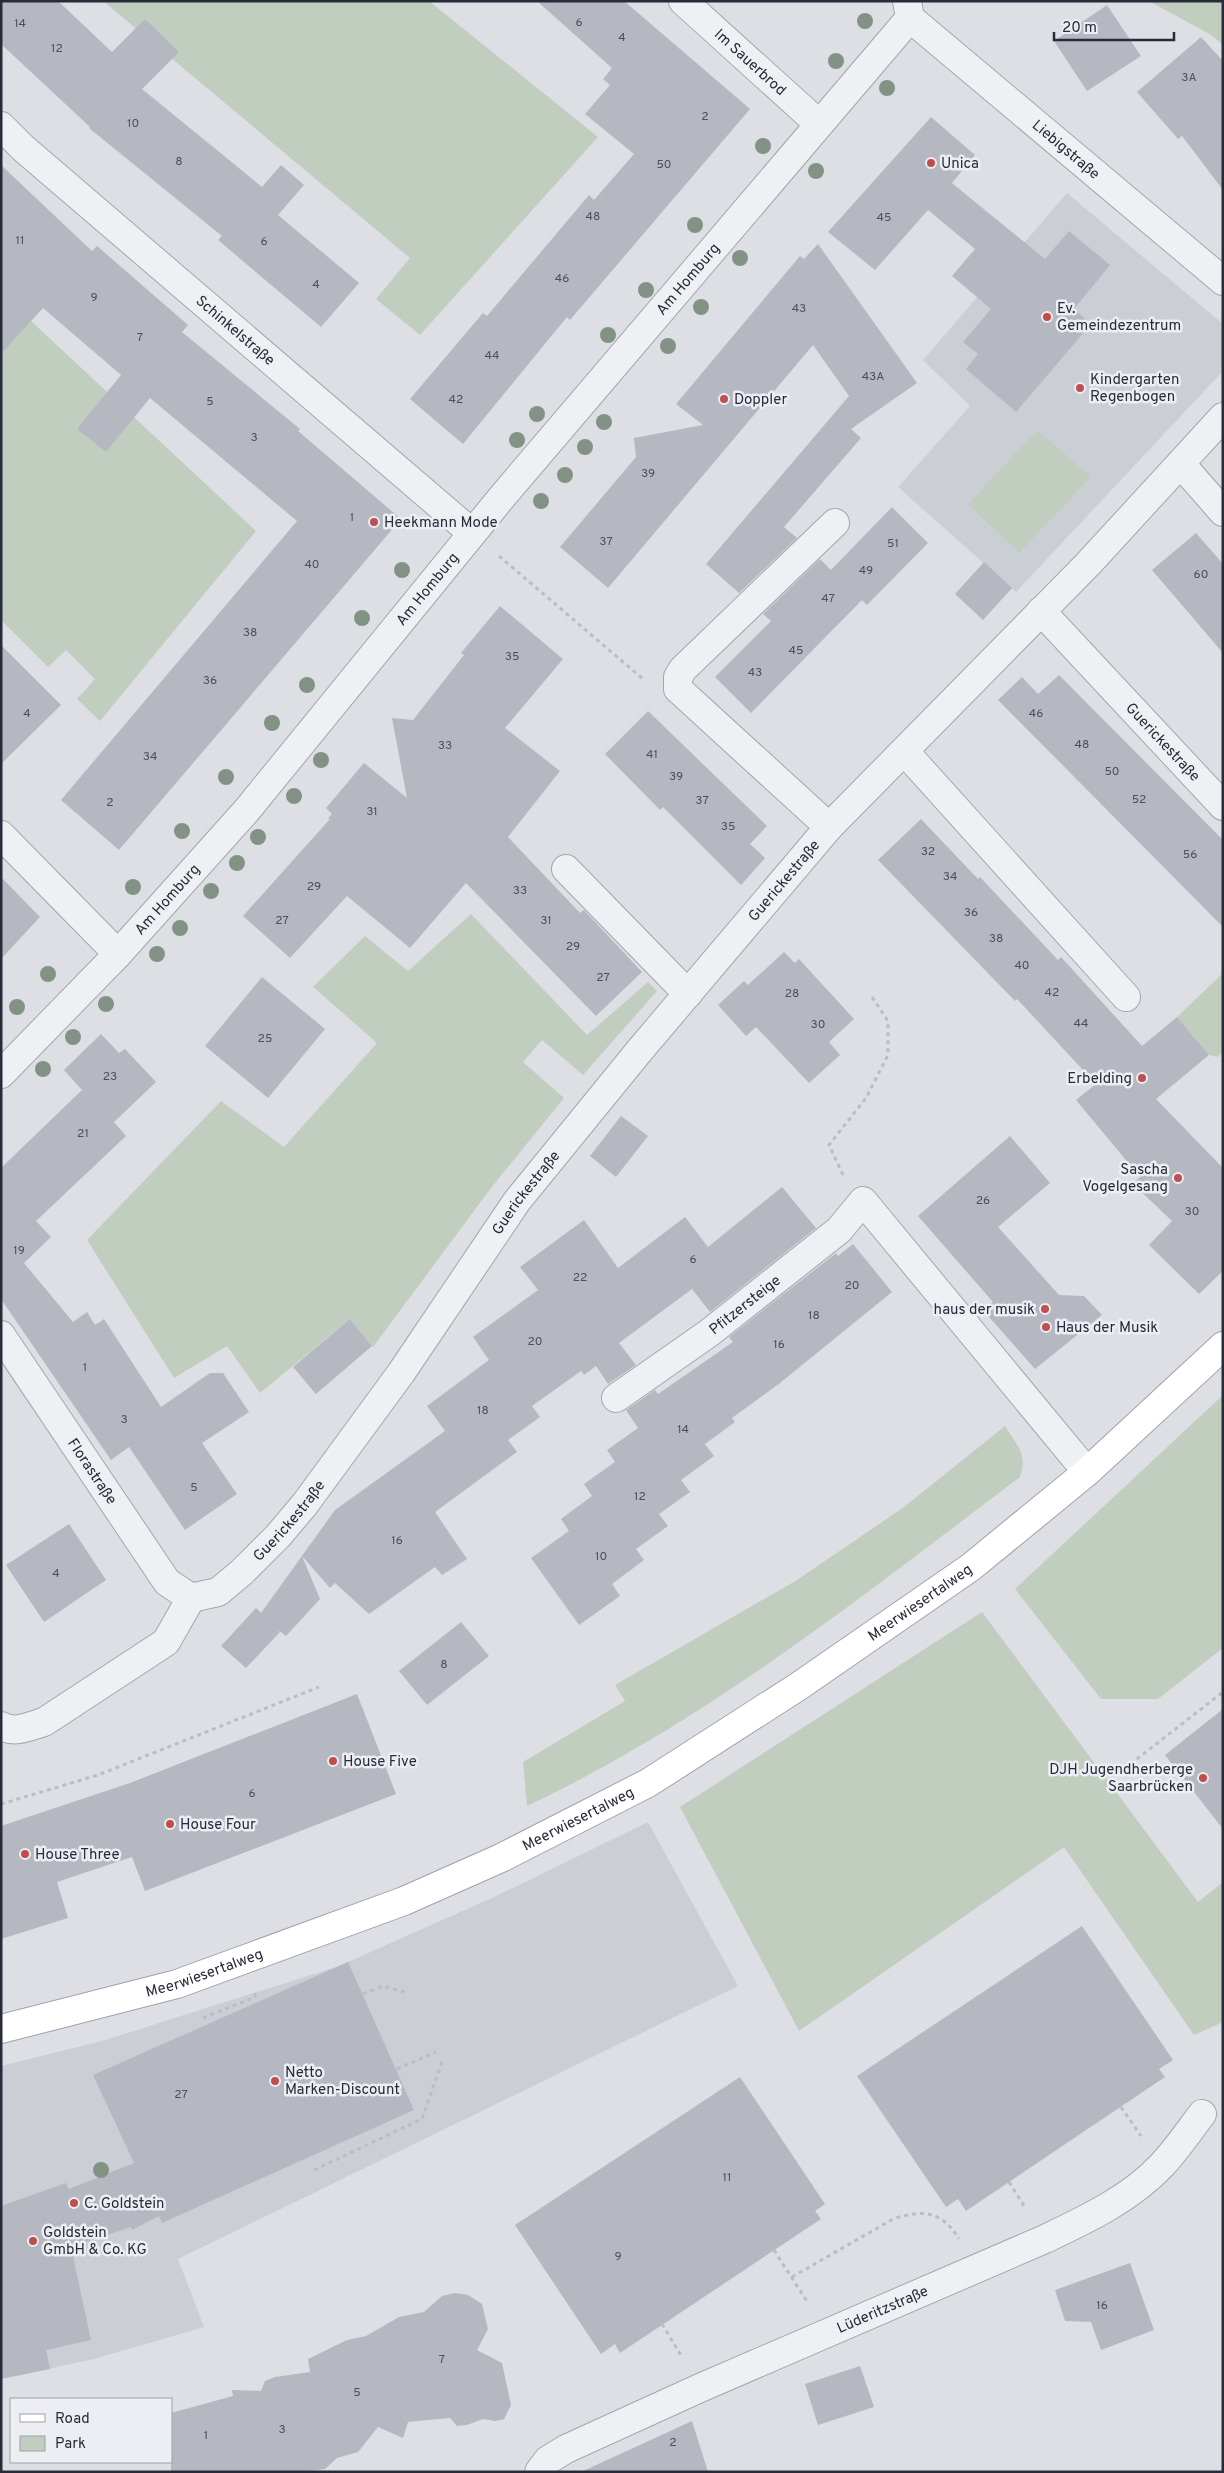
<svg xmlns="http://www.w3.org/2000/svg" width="1224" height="2473" viewBox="0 0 1224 2473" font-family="Overpass,sans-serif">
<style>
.built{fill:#ccced6}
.green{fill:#c1cebf}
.building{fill:#b5b8c1}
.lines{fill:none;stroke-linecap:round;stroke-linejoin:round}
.minor-casing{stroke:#a3a6ae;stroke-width:30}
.major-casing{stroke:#9ea2af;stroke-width:30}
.path{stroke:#bbbdc4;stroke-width:3;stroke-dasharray:4 4;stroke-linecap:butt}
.minor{stroke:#eff0f4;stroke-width:28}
.major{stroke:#fff;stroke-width:28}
.tree{fill:#829385}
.poi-dot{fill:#be4f4e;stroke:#eceef3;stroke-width:2}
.labels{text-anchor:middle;stroke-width:5;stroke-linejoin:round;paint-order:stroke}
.number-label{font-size:12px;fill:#4b4f5c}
.street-label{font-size:15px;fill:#282c3a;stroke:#eceef3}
.poi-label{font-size:15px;fill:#282c3a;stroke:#eceef3;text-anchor:start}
</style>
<rect width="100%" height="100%" fill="#dddfe5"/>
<g class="built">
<polygon points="1067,193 1223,324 1223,371 1016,592 898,487 970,406 923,360"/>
<polygon points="648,1822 738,1986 178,2259 204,2327 94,2359 1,2379 1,2066 102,2041 339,1966 496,1896"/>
</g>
<g class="green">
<polygon points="103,1 429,1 598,137 420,335 376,299 410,258"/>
<polygon points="1149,1 1223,1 1223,45 1211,35"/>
<polygon points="1,293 256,531 100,721 77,699 95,679 66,650 48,667 1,620"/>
<polygon points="1037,430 1091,477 1019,553 968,504"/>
<polygon points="471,914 587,1035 648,982 657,991 583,1075 542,1040 523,1062 564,1098 491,1188 373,1347 350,1319 260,1393 227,1346 174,1378 87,1240 221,1101 284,1147 377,1043 313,987 365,936 408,971"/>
<polygon points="1223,973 1223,1052 1217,1057 1209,1055 1177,1017"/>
<polygon points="1223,1395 1223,1648 1158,1699 1101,1699 1015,1589"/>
<path d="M1005,1426C1017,1445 1028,1455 1020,1477C862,1596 707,1721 527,1806L523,1762L625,1701L615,1685L797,1580L904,1507Z"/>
<polygon points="982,1612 1198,1902 1223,1882 1223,2022 1194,2035 1064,1847 799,2031 680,1807"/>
</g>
<g class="building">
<polygon points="1,1 58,1 112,52 145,19 179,52 142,89 262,187 281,165 304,185 278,215 359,283 321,327 218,240 222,236 89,128 90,127 1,44"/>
<polygon points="537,1 624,1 750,109 570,320 567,317 463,444 410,399 483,313 487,316 589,195 594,200 634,154 585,114 610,85 603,79 612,68"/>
<polygon points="1107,5 1141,56 1087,91 1054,41"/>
<polygon points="1201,37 1223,61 1223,190 1182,136 1178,139 1137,92"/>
<polygon points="931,117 975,155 952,183 1045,259 1069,231 1110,265 1074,309 1091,324 1016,412 966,369 978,354 963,342 991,309 952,276 975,249 928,210 875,270 828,232"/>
<polygon points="1,165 92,251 97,246 188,325 182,332 300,429 298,431 401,519 119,850 61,800 297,521 150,398 106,452 77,429 121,375 43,308 1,354"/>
<polygon points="818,244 917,383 851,429 861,438 784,527 797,538 739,593 706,564 849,396 813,345 608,588 560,547 636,457 634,438 703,425 676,404 800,256 804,259"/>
<polygon points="892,507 928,543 867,605 862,600 751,713 715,677 771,621 763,614 820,559 831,570"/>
<polygon points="1196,533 1223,564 1223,653 1152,570"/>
<polygon points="984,562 1012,588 983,620 955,594"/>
<polygon points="500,606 563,659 505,728 560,771 508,837 580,913 584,910 642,972 596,1016 466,883 410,948 347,896 290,958 243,916 330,819 328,818 332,814 326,808 364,763 407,798 392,718 413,720 464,655 461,653"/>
<polygon points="1,645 61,705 1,764"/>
<polygon points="1059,675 1223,840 1223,927 998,700 1022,677 1038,694"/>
<polygon points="648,711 767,826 750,844 765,858 741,885 663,807 660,810 605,754"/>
<polygon points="921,819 978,879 980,877 1058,960 1061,957 1142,1046 1177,1017 1209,1055 1156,1099 1223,1168 1223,1271 1199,1294 1149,1245 1172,1221 1133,1184 1140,1177 1076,1100 1096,1084 1017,999 1015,1001 878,860"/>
<polygon points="1,877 40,917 1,959"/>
<polygon points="784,952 795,963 799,959 854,1019 829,1042 840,1055 809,1083 756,1027 746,1036 718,1005 744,981 748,985"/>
<polygon points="262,977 325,1029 268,1098 205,1046"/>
<polygon points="101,1034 119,1053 125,1049 156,1082 114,1122 126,1136 36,1221 51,1237 24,1263 73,1322 87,1312 95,1325 104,1319 161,1407 210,1373 223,1373 249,1412 202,1443 237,1494 185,1530 129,1447 111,1460 1,1299 1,1168 82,1090 64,1070"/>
<polygon points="621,1116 648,1136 616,1177 590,1156"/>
<polygon points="1010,1136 1050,1183 998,1227 1059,1295 1084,1296 1102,1315 1035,1369 983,1310 993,1302 918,1216"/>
<polygon points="782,1187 816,1228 710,1312 692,1289 619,1343 636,1365 608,1384 596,1366 584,1375 581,1371 532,1406 540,1417 508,1440 517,1452 435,1512 467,1559 442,1575 435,1567 369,1614 335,1583 330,1588 302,1556 320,1599 286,1636 277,1629 280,1632 246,1668 221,1646 256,1608 261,1613 335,1510 445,1431 427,1406 489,1360 473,1337 538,1290 520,1267 584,1220 618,1268 685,1217 708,1247"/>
<polygon points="853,1244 892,1292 780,1383 732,1418 735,1422 705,1444 714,1456 681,1480 690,1492 659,1514 668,1526 636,1549 644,1560 612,1584 620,1596 579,1625 531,1558 569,1531 561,1519 592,1496 584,1484 615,1462 607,1450 638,1428 626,1410 655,1390 658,1394 733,1342 729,1337 836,1253 838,1256"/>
<polygon points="350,1319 372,1346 316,1394 293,1367"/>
<polygon points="69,1524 106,1580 44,1622 6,1565"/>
<polygon points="461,1622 489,1656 427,1705 399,1671"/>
<polygon points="357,1694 396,1794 145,1891 132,1857 57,1882 68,1918 1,1939 1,1826 130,1783"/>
<polygon points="1223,1709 1223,1829 1165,1755"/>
<polygon points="1082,1926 1173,2060 1159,2069 1165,2077 966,2211 958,2199 946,2207 857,2076"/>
<polygon points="348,1962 414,2110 162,2223 159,2216 132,2230 131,2227 71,2247 91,2340 46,2350 50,2369 1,2379 1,2206 66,2183 69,2189 134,2163 93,2075"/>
<polygon points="740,2077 825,2204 815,2211 821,2219 620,2353 615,2344 601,2354 515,2225"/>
<polygon points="1130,2263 1154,2330 1101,2350 1091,2322 1065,2321 1055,2290"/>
<polygon points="455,2293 468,2295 482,2304 488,2329 477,2350 502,2363 511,2405 504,2419 495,2421 483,2419 467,2425 457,2426 450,2418 408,2422 403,2438 378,2427 358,2452 337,2458 325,2469 300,2472 171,2472 171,2413 233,2396 232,2390 261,2391 265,2381 275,2377 310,2372 308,2359 347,2340 366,2336 399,2317 424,2312 442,2296"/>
<polygon points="860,2366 874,2407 818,2425 805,2384"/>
<polygon points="692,2421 708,2472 581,2472"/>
</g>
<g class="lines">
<g class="minor-casing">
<g id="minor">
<path id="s1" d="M683,1L819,124"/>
<path id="s2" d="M910,18L1223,281"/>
<path id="s3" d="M1,126L23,148L472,533"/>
<polyline points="1181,464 1223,512"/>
<path id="s4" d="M1041,611L1223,806"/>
<polyline points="905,752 1126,997"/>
<polyline points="829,827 678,689 678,677 683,669 835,523"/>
<polyline points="1,835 118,954"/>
<polyline points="566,869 688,994"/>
<path id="s5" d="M1,1074L118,954L247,810L502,497L910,18L907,1"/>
<path id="s6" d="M1,1335L167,1582L191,1598L218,1592L242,1572L278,1536L305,1504L401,1373L517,1201L640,1050L829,827L1088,564L1223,417"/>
<path id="s7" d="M616,1398L709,1333L839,1230L863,1201L1087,1472"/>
<path d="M1,1726C15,1734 30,1726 44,1722L166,1642L191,1598"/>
<path id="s8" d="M539,2472L548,2460L566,2449L700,2388L1045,2239C1087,2219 1130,2199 1162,2165C1177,2149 1189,2131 1202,2114"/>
</g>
</g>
<g class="major-casing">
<g id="major">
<path id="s9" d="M1,2029L177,1984L404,1901L501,1858L648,1783L799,1686L971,1567L1087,1472L1223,1346"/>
</g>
</g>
<g class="path">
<polyline points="499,556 643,679"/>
<polyline points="843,1175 829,1145 866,1098 888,1055 888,1021 870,994"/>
<polyline points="1124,1769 1223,1692"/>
<polyline points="1,1804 98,1775 319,1687"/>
<polyline points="363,1994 383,1986 408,1993"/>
<polyline points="203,2018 255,1997 255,1993"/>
<polyline points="397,2069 436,2052"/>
<polyline points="1121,2107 1141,2136"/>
<polyline points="314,2170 422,2119 442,2062"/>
<polyline points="1009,2182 1026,2209"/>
<polyline points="774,2250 808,2303"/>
<path d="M792,2277L893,2219C923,2209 942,2211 959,2239"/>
<polyline points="662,2324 682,2357"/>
</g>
<use href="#minor" class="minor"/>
<use href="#major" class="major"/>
</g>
<g class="tree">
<circle cx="865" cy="21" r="8"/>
<circle cx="836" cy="61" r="8"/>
<circle cx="887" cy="88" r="8"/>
<circle cx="763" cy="146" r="8"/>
<circle cx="816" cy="171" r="8"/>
<circle cx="695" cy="225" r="8"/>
<circle cx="740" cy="258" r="8"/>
<circle cx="646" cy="290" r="8"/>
<circle cx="701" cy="307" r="8"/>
<circle cx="608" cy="335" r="8"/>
<circle cx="668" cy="346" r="8"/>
<circle cx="537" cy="414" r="8"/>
<circle cx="604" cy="422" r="8"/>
<circle cx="517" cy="440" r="8"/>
<circle cx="585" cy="447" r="8"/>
<circle cx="565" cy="475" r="8"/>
<circle cx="541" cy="501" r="8"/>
<circle cx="402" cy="570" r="8"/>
<circle cx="362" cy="618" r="8"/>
<circle cx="307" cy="685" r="8"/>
<circle cx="272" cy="723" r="8"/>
<circle cx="321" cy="760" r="8"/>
<circle cx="226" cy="777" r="8"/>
<circle cx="294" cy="796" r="8"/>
<circle cx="182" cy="831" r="8"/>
<circle cx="258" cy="837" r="8"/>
<circle cx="237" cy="863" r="8"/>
<circle cx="133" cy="887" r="8"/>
<circle cx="211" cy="891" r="8"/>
<circle cx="180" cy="928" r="8"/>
<circle cx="157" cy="954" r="8"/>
<circle cx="48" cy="974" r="8"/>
<circle cx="106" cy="1004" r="8"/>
<circle cx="17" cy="1007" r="8"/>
<circle cx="73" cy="1037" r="8"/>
<circle cx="43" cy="1069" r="8"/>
<circle cx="101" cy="2170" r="8"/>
</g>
<g class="poi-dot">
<circle cx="931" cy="163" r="5"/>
<circle cx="1047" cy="317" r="5"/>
<circle cx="1080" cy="388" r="5"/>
<circle cx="724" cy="399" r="5"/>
<circle cx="374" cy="522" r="5"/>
<circle cx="1142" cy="1078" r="5"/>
<circle cx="1178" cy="1178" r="5"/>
<circle cx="1045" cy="1309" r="5"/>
<circle cx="1046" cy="1327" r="5"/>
<circle cx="333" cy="1761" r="5"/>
<circle cx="1203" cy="1778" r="5"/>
<circle cx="170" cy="1824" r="5"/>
<circle cx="25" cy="1854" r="5"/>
<circle cx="275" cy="2081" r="5"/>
<circle cx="74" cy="2203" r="5"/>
<circle cx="33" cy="2241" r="5"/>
</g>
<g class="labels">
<g class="number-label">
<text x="579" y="26">6</text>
<text x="20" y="27">14</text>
<text x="622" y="41">4</text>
<text x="57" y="52">12</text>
<text x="1189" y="81">3A</text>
<text x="705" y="120">2</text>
<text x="133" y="127">10</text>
<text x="179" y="165">8</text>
<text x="664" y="168">50</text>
<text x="593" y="220">48</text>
<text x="884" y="221">45</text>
<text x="20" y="244">11</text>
<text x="264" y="245">6</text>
<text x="562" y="282">46</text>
<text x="316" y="288">4</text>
<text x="94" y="301">9</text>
<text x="799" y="312">43</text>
<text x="140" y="341">7</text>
<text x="492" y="359">44</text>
<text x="873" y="380">43A</text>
<text x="456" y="403">42</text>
<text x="210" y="405">5</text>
<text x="254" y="441">3</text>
<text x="648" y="477">39</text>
<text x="352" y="521">1</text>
<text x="606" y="545">37</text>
<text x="893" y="547">51</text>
<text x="312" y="568">40</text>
<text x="866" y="574">49</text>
<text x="1201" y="578">60</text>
<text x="828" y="602">47</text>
<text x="250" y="636">38</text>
<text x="796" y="654">45</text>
<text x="512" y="660">35</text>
<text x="755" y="676">43</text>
<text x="210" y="684">36</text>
<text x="27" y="717">4</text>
<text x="1036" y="717">46</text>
<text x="1082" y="748">48</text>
<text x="445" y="749">33</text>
<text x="652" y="758">41</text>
<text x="150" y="760">34</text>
<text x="1112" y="775">50</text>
<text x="676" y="780">39</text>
<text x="1139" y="803">52</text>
<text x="702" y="804">37</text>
<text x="110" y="806">2</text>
<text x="372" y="815">31</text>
<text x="728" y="830">35</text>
<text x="928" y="855">32</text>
<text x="1190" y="858">56</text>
<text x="950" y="880">34</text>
<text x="314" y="890">29</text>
<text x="520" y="894">33</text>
<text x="971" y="916">36</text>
<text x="282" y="924">27</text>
<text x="546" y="924">31</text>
<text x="996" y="942">38</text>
<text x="573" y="950">29</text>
<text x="1022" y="969">40</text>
<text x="603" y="981">27</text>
<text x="1052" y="996">42</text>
<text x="792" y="997">28</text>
<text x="1081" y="1027">44</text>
<text x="818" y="1028">30</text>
<text x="265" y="1042">25</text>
<text x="110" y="1080">23</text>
<text x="83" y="1137">21</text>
<text x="983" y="1204">26</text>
<text x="1192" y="1215">30</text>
<text x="19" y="1254">19</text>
<text x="693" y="1263">6</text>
<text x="580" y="1281">22</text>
<text x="852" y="1289">20</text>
<text x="814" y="1319">18</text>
<text x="535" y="1345">20</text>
<text x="779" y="1348">16</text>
<text x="85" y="1371">1</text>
<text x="483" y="1414">18</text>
<text x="124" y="1423">3</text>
<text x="683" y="1433">14</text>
<text x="194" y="1491">5</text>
<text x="640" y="1500">12</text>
<text x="397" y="1544">16</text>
<text x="601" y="1560">10</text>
<text x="56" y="1577">4</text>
<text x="444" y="1668">8</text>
<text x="252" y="1797">6</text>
<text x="181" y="2098">27</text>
<text x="727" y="2181">11</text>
<text x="618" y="2260">9</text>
<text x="1102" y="2309">16</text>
<text x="442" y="2363">7</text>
<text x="357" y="2396">5</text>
<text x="282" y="2433">3</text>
<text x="206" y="2439">1</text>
<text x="673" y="2446">2</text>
</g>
<g class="street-label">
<text dy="5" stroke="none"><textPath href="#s1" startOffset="91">Im Sauerbrod</textPath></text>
<text dy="5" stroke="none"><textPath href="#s2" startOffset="204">Liebigstraße</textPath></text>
<text dy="5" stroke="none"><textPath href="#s5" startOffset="1051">Am Homburg</textPath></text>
<text dy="5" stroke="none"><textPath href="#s3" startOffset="311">Schinkelstraße</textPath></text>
<text dy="5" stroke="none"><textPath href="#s5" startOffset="646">Am Homburg</textPath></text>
<text dy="5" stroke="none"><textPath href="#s4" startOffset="179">Guerickestraße</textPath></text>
<text dy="5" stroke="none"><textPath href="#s6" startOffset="1265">Guerickestraße</textPath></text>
<text dy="5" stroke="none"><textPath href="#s5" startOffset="241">Am Homburg</textPath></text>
<text dy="5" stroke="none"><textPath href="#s6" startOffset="860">Guerickestraße</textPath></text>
<text dy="5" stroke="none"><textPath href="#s7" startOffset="159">Pfitzersteige</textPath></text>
<text dy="5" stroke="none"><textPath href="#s6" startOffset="164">Florastraße</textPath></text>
<text dy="5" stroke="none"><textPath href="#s6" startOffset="455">Guerickestraße</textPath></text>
<text dy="5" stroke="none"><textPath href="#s9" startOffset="1021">Meerwiesertalweg</textPath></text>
<text dy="5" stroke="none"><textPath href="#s9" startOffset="616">Meerwiesertalweg</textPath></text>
<text dy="5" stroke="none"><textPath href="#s9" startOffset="211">Meerwiesertalweg</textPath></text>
<text dy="5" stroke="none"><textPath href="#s8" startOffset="382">Lüderitzstraße</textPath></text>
</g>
<g class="poi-label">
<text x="941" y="168">Unica</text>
<text x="1057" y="313">Ev.<tspan x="1057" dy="17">Gemeindezentrum</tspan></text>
<text x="1090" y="384">Kindergarten<tspan x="1090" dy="17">Regenbogen</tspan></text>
<text x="734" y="404">Doppler</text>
<text x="384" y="527">Heekmann Mode</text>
<text x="1132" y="1083" text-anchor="end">Erbelding</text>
<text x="1168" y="1174" text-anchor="end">Sascha<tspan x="1168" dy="17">Vogelgesang</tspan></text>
<text x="1035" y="1314" text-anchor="end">haus der musik</text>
<text x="1056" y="1332">Haus der Musik</text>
<text x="343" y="1766">House Five</text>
<text x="1193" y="1774" text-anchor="end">DJH Jugendherberge<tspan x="1193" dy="17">Saarbrücken</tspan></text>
<text x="180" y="1829">House Four</text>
<text x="35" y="1859">House Three</text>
<text x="285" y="2077">Netto<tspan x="285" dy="17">Marken-Discount</tspan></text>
<text x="84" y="2208">C. Goldstein</text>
<text x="43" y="2237">Goldstein<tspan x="43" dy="17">GmbH &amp; Co. KG</tspan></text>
</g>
</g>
<rect width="1224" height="2473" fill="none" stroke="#282c3a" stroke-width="5"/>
<rect x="10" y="2398" width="162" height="65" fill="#eceef3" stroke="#9ea0a9"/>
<rect x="20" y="2414" width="25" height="8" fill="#ffffff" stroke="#9ea0a9"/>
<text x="55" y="2423" font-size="15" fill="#282c3a">Road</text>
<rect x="20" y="2436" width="25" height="15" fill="#c1cebf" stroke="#9ea0a9"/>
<text x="55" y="2448" font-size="15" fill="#282c3a">Park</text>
<path d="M1054 32v8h120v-8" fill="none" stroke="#282c3a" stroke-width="2.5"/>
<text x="1062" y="32" font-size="15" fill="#282c3a" stroke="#eceef3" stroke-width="4" paint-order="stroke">20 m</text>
</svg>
